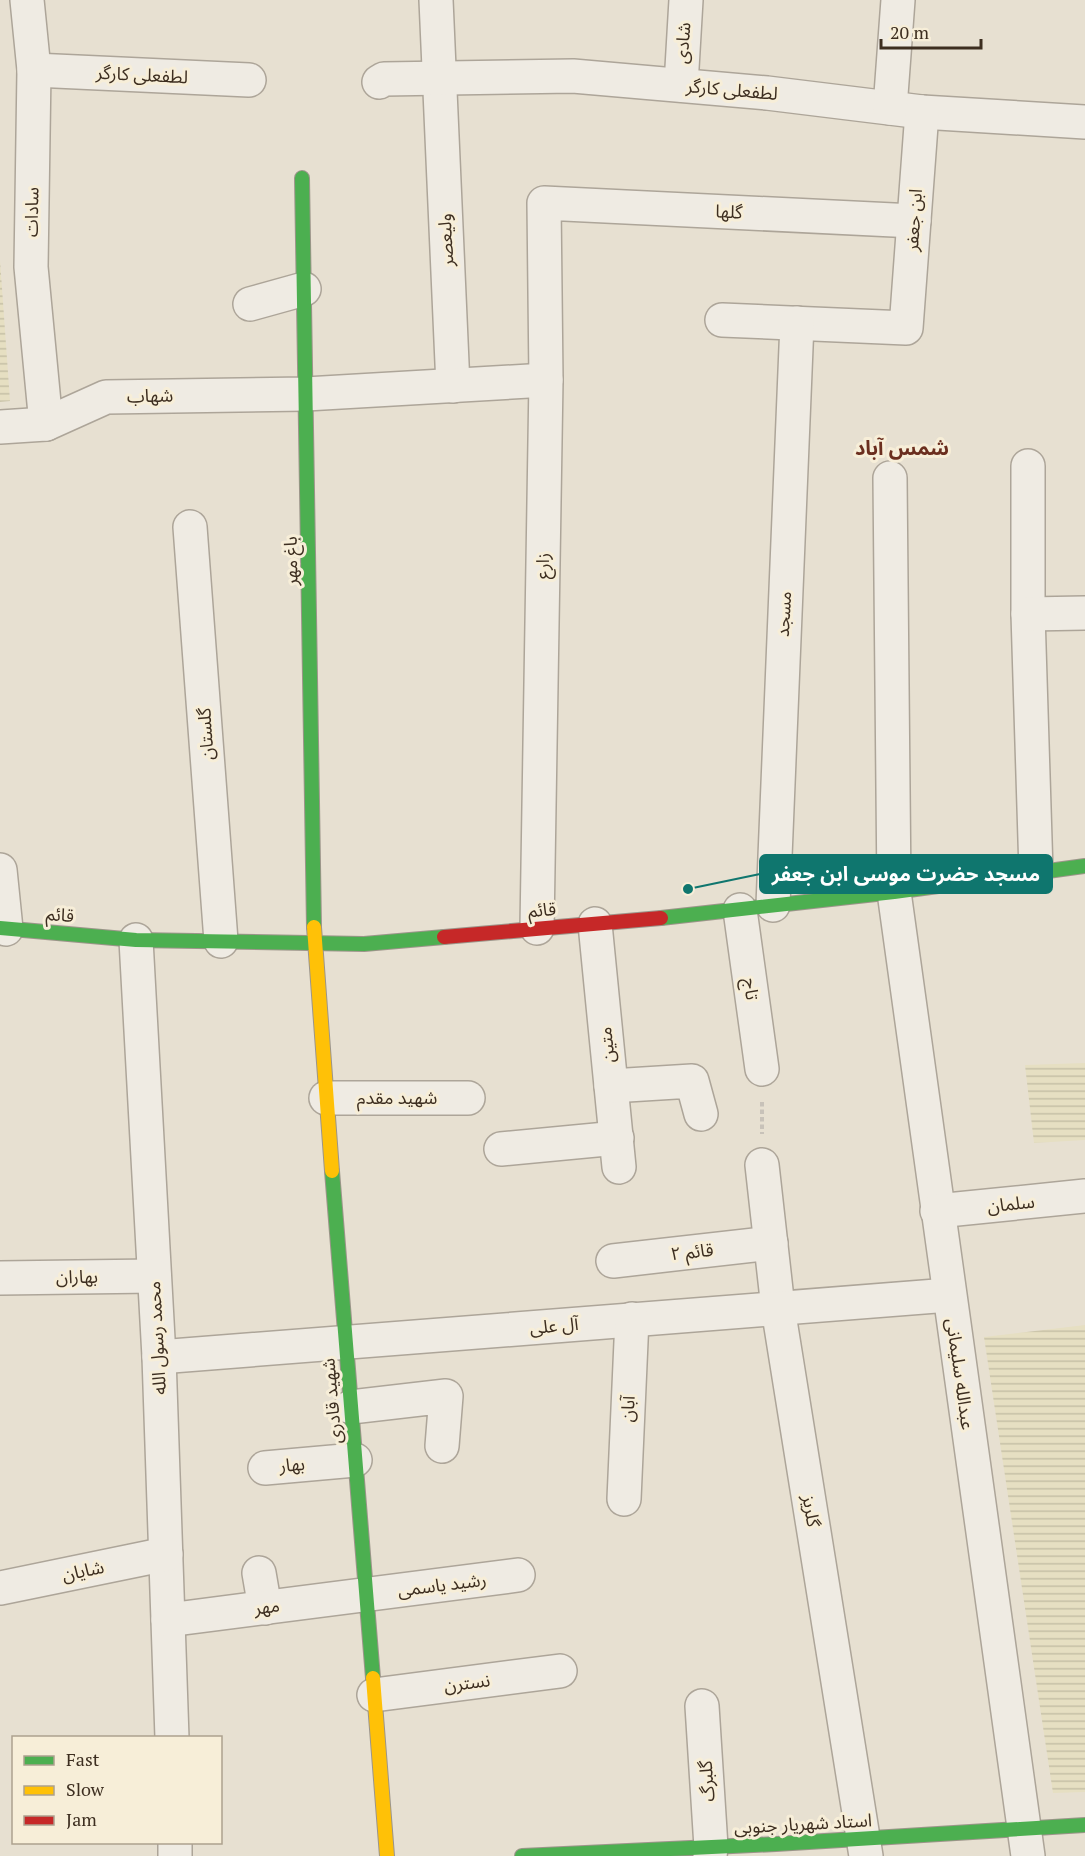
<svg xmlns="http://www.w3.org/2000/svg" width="1085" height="1856" viewBox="0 0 1085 1856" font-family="'PT Serif','Noto Sans Arabic',serif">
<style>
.farmland{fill:url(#farmland-rules)}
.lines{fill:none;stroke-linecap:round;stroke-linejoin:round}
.street-casing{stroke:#ada599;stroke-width:36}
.fast-casing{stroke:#9c958a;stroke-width:16}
.slow-casing{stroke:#9c958a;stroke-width:16}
.jam-casing{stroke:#9c958a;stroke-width:16}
.path{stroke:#c8c2b9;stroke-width:4;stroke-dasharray:4.5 3;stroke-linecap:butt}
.street{stroke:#efebe3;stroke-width:33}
.fast{stroke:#4caf50;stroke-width:14}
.slow{stroke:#ffc107;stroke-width:14}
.jam{stroke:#c62828;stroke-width:14}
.labels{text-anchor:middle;stroke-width:6;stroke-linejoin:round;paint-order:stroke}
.street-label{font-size:18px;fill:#3d2e20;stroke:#f7eed8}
.neighbourhood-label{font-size:20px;font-weight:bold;fill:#6b2e1e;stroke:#f7eed8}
.leader{fill:none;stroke:#0f766e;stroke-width:2}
.callout-dot{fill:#0f766e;stroke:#f7eed8;stroke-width:2}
.callout{fill:#0f766e;stroke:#0f766e;stroke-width:2}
.callout-label{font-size:20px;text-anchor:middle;font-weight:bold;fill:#fff}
</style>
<defs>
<pattern id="farmland-rules" width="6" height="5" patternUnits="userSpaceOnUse" patternTransform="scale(1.5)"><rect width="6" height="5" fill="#e6dfc2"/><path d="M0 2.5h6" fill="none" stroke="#c6c0a6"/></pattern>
</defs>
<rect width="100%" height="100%" fill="#e7e0d1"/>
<g class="farmland">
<polygon points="0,260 10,401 0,402"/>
<polygon points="1085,1063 1085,1140 1034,1143 1025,1065"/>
<polygon points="1085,1325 1085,1792 1053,1793 984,1337"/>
</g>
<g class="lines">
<g class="street-casing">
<g id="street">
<polyline points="27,0 34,70 31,267 46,424"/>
<polyline points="436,0 453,386"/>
<polyline points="34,70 249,80"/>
<polyline points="379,82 384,79 573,76 767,93 922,112 1085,122"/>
<polyline points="681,85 686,0"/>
<polyline points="890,108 898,0"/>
<polyline points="250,304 304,289"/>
<polyline points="722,320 906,328 922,112"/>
<polyline points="0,427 46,424 106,397 306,394 546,380"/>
<polyline points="1028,466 1028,614 1036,872"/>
<polyline points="890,478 894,892 1028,1856"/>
<polyline points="190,527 221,941"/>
<polyline points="1028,614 1085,613"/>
<polyline points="0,870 6,929"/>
<polyline points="773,905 797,323"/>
<polyline points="740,910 762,1069"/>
<polyline points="595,924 619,1167"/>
<polyline points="537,928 546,380 544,203 914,221"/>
<polyline points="136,940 159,1357 172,1738"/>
<polyline points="611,1086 692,1081 701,1114"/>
<polyline points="326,1098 468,1098"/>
<polyline points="501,1149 617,1138"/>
<polyline points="762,1165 778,1308 866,1856"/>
<polyline points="937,1211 1085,1196"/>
<polyline points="613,1261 771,1243"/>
<polyline points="0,1278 154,1276"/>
<polyline points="159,1357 949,1295"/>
<polyline points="351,1407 446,1396 442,1446"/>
<polyline points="265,1468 355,1460"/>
<polyline points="624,1499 632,1319"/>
<polyline points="259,1573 265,1608"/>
<polyline points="0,1588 166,1554"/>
<polyline points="168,1620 518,1575"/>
<polyline points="374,1695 560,1671"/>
<polyline points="702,1706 711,1847 710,1856"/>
<polyline points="175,1842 175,1856"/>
</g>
</g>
<g class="fast-casing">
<g id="fast">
<polyline points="302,178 314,927"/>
<polyline points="661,918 894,892 1085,866"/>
<polyline points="0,928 136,940 364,944 444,937"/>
<polyline points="332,1171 373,1678"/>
<polyline points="522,1856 776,1844 1085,1825"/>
</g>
</g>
<g class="slow-casing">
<g id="slow">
<polyline points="314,927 332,1171"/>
<polyline points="373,1678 387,1856"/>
</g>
</g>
<g class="jam-casing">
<polyline id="jam" points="444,937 661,918"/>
</g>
<polyline class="path" points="762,1102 762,1134"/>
<use href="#street" class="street"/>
<use href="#fast" class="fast"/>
<use href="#slow" class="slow"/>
<use href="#jam" class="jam"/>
</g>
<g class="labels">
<g class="street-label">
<text transform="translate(683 43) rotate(-86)" y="6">شادی</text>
<text transform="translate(142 75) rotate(3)" y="6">لطفعلی کارگر</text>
<text transform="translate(732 90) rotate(5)" y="6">لطفعلی کارگر</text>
<text transform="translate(32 212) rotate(-89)" y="6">سادات</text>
<text transform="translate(729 212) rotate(3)" y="6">گلها</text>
<text transform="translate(914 220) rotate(-86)" y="6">ابن جعفر</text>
<text transform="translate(446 240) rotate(-93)" y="6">ولیعصر</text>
<text transform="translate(150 396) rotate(-1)" y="6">شهاب</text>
<text transform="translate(291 561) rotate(-91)" y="6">باغ مهر</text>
<text transform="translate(543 566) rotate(-89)" y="6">زارع</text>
<text transform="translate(784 614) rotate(-87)" y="6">مسجد</text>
<text transform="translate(206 734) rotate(-94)" y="6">گلستان</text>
<text transform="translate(542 910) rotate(-5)" y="6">قائم</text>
<text transform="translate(60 915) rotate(5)" y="6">قائم</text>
<text transform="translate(751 989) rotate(82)" y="6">تاج</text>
<text transform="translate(607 1045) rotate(-96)" y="6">متین</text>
<text x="397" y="1104">شهید مقدم</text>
<text transform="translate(1011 1204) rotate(-6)" y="6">سلمان</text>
<text transform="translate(692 1252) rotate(-6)" y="6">قائم ۲</text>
<text transform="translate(77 1277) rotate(-1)" y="6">بهاران</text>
<text transform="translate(554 1326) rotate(-5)" y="6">آل علی</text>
<text transform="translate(157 1338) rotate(-93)" y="6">محمد رسول الله</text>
<text transform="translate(960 1374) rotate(82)" y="6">عبدالله سلیمانی</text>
<text transform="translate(332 1401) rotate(-95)" y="6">شهید قادری</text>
<text transform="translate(628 1409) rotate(-87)" y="6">آبان</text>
<text transform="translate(292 1465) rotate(-5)" y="6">بهار</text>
<text transform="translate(811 1511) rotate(81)" y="6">گلریز</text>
<text transform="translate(83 1571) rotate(-12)" y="6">شایان</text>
<text transform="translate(442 1585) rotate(-7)" y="6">رشید یاسمی</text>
<text transform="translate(267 1607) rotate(-7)" y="6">مهر</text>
<text transform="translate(467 1683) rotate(-7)" y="6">نسترن</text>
<text transform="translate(707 1781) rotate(-94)" y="6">گلبرگ</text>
<text transform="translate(803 1824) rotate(-3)" y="6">استاد شهریار جنوبی</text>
</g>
<g class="neighbourhood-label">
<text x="902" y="455">شمس آباد</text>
</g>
</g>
<path class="leader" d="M688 889L760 874"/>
<circle class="callout-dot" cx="688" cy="889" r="6"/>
<rect class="callout" x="760" y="855" width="292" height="38" rx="6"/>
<g class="callout-label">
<text x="906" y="881">مسجد حضرت موسی ابن جعفر</text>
</g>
<rect x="12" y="1736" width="210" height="108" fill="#f7eed8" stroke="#ada18e" stroke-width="1.5"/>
<rect x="24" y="1756" width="30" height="9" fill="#4caf50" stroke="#ada18e" stroke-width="1.5"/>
<text x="66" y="1766" font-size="18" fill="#3d2e20">Fast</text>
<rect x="24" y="1786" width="30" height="9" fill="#ffc107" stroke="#ada18e" stroke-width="1.5"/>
<text x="66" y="1796" font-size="18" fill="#3d2e20">Slow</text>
<rect x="24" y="1816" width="30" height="9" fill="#c62828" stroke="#ada18e" stroke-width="1.5"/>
<text x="66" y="1826" font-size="18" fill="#3d2e20">Jam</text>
<path d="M881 39v9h100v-9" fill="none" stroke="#3d2e20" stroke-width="3"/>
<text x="890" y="39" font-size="18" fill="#3d2e20" stroke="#f7eed8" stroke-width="4.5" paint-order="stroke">20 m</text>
</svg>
